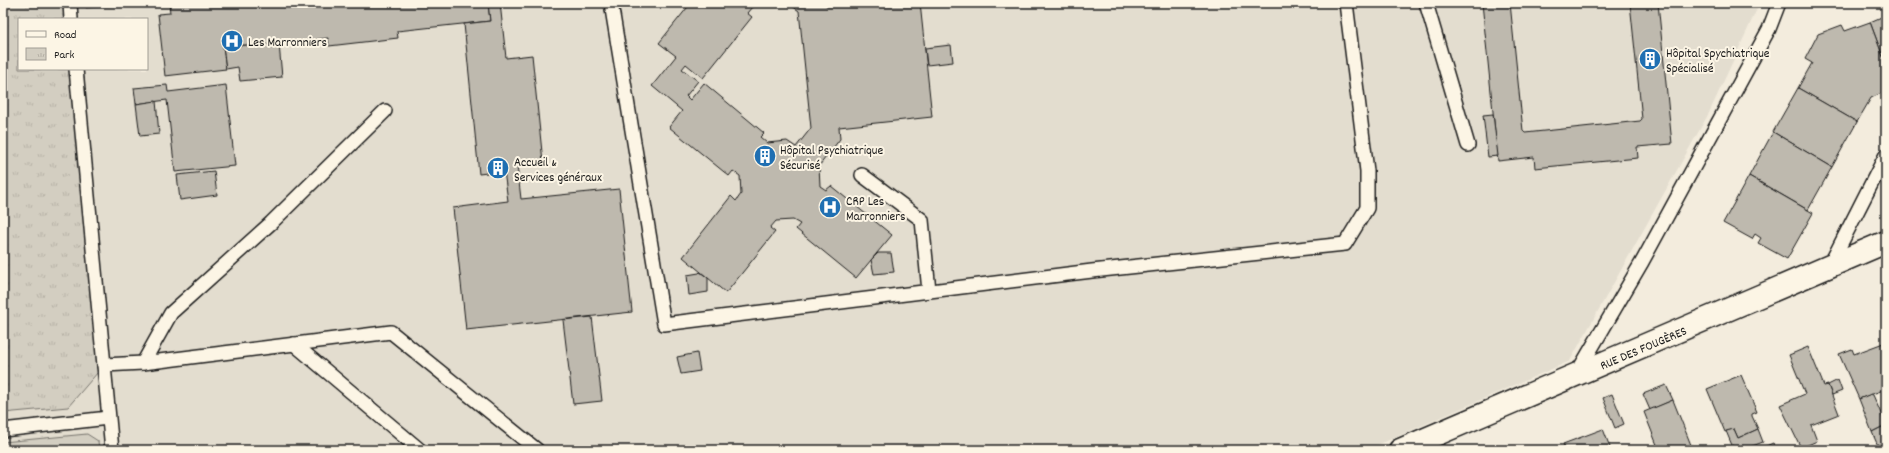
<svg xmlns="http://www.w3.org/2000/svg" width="1889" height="453" viewBox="0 0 1889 453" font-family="Dekko,sans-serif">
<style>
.built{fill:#e3ddcf;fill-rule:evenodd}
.grass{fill:#d3cec1;stroke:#78756e}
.park{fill:url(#park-tufts);stroke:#78756e}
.building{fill:#beb9ae;stroke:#1c1c1c}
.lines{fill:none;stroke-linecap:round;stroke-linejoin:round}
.service-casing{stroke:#1c1c1c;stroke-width:16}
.minor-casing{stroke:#1c1c1c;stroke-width:25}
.service{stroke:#fcf5e5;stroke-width:13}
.minor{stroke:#fcf5e5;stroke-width:22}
.labels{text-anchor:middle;stroke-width:4;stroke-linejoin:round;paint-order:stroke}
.poi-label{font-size:13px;fill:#1c1c1c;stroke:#fcf5e5;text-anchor:start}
.street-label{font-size:13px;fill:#1c1c1c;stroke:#fcf5e5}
</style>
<defs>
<pattern id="park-tufts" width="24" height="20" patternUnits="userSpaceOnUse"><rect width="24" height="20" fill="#d3cec1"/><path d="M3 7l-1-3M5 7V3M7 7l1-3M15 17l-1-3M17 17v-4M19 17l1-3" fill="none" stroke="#b5b0a5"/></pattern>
</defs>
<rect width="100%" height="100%" fill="#f3ecdd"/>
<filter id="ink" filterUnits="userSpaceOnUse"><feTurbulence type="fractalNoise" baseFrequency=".025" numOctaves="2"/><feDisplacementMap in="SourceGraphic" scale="8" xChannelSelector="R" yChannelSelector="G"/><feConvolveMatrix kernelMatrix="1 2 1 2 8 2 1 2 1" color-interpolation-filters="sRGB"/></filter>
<g filter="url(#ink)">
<path class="built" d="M3,3H1756L1757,9L1709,113L1570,361L1366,450H3ZM19,19H147V69H19Z"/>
<g class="grass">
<polygon points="85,3 152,3 86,8"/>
<polygon points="87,434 98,441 99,450 3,450 3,442"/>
</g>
<polygon class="park" points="3,3 70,3 71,19 19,19 19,69 76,69 104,365 68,407 3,413"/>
<g class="building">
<polygon points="169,3 488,3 490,21 397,31 398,38 329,46 328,38 279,44 223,46 226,69 165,76 158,14 170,13"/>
<polygon points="488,3 500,3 506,58 532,55 543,162 517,165 521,199 619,189 632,312 466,330 453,208 508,201 504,171 479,174 464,24 490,21"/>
<polygon points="691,3 773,3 752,7 747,13 752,17 703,78 686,64 682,69 698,81 686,96 690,100 704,83 764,133 760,137 767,143 787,141 796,147 811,128 799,11 788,3 826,3 826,6 854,3 920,3 932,117 839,127 840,139 819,166 820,186 826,190 831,186 892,235 856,278 796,229 800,224 793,220 776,221 770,228 775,232 726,293 683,257 731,196 736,201 741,194 740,176 733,171 729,176 669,127 682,111 652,86 676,56 659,43"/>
<polygon points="1482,3 1510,3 1523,131 1525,133 1640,121 1642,119 1630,3 1658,3 1672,144 1637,147 1638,158 1535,168 1534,157 1498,161"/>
<polygon points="1886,15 1886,65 1870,22"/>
<polygon points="1870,22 1886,65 1886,91 1871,98 1857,122 1798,88 1812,63 1805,59 1818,34 1842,25 1845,31"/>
<polygon points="279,44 282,77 240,81 238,67 226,69 223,46"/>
<polygon points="951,45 953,62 927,65 925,48"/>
<polygon points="167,85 168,92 226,85 235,166 175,172 167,100 136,104 134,88"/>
<polygon points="1798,88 1857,122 1832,167 1773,132"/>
<polygon points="156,101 159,134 140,136 136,104"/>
<polygon points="1493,114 1498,156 1488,157 1483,115"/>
<polygon points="1773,132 1832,167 1808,210 1749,176"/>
<polygon points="214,171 217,195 180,200 177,175"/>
<polygon points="1749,176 1813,213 1787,259 1758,243 1761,238 1755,234 1752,239 1723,223"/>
<polygon points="878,253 891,253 894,272 874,274 871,260"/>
<polygon points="700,272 708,278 708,292 689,295 687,275 699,273"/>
<polygon points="592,317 602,401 573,404 563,320"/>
<polygon points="1886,342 1886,389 1859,399 1839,354 1852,349 1854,354"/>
<polygon points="1808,347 1824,386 1828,385 1839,414 1811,425 1817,441 1801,448 1780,405 1805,394 1789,355"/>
<polygon points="697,353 700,371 681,374 677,357"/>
<polygon points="1741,375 1757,412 1752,414 1752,416 1758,429 1738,438 1734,429 1725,432 1707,389"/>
<polygon points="1838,380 1842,391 1832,395 1828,385"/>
<polygon points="1666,385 1673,400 1650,410 1643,394"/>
<polygon points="1612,394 1624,424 1615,428 1603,398"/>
<polygon points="1871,394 1873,395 1886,425 1872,432 1859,399"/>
<polygon points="1673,400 1693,450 1659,450 1644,412"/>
<polygon points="1886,425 1886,443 1878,446 1872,432"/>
<polygon points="1603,429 1611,450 1566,450 1563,444"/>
<polygon points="1734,429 1738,438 1758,429 1763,442 1742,450 1734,450 1726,431"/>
<polygon points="1773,443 1776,448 1772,450 1757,450"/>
</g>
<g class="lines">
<g class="service-casing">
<g id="service">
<polyline points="70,3 71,19"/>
<polyline points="611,3 664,324 1092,271 1345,244 1367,208 1367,171 1346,3"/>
<polyline points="1426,3 1468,145"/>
<polyline points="76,69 112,450"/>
<polyline points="862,175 922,220 929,291"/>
<polyline points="1829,267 1886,155"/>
<polyline points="294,344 420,450"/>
<polyline points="143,363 171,313 271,223 385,111"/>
<polyline points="104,365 143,363 391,332 537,450"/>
<polyline points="1577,373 1642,262 1769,29 1779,3"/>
<polyline points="3,430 108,418"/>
</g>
</g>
<g class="minor-casing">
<polyline id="minor" points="1400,450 1886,242"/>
</g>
<use href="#service" class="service"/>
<use href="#minor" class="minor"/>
</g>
</g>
<defs>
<g id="hospital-disc" transform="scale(1.15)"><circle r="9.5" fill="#1f6fb2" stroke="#fcf5e5"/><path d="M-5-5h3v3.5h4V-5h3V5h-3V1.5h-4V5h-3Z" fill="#fff"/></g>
<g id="building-disc" transform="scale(1.15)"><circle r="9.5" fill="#1f6fb2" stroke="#fcf5e5"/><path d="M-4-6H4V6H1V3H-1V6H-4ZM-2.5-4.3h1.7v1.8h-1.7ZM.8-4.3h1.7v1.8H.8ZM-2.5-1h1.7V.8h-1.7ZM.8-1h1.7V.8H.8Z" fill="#fff"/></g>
</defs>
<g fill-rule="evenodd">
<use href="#hospital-disc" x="232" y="41"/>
<use href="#building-disc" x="1650" y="59"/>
<use href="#building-disc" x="765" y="156"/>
<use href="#building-disc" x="498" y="168"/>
<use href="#hospital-disc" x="830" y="207"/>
</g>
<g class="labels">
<g class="poi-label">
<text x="248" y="46">Les Marronniers</text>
<text x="1666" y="57">Hôpital Spychiatrique<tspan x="1666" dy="15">Spécialisé</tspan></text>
<text x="780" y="154">Hôpital Psychiatrique<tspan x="780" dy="15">Sécurisé</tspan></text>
<text x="514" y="166">Accueil &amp;<tspan x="514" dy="15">Services généraux</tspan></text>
<text x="846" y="205">CRP Les<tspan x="846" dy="15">Marronniers</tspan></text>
</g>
<g class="street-label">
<text transform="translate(1643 347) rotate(-23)" y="5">RUE DES FOUGÈRES</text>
</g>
</g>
<rect width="1889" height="453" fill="none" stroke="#fcf5e5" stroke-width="16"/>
<rect x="8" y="8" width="1873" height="437" fill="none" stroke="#1c1c1c" stroke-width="1.5" filter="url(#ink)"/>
<rect x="18" y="18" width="130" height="52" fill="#fcf5e5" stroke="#a29e95"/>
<rect x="26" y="31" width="20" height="6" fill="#fcf5e5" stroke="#a29e95"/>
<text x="54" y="38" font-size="12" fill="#1c1c1c">Road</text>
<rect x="26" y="48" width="20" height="12" fill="url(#park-tufts)" stroke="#a29e95"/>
<text x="54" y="58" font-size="12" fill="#1c1c1c">Park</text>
</svg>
